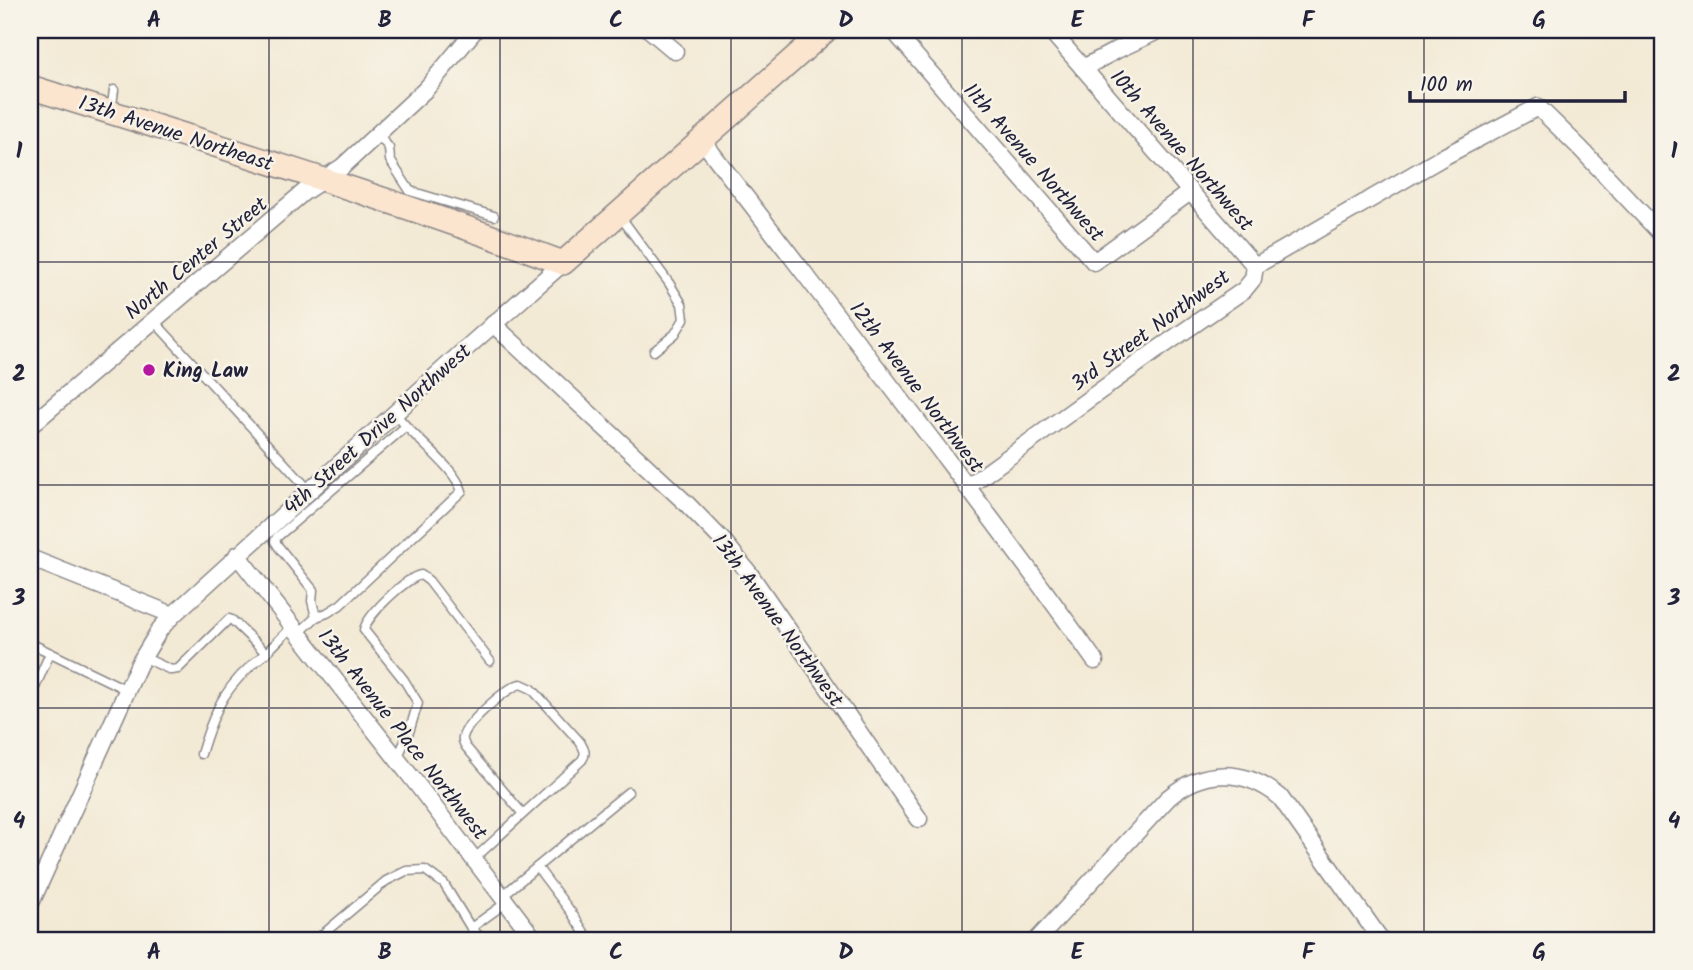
<svg xmlns="http://www.w3.org/2000/svg" width="1693" height="970" viewBox="0 0 1693 970" font-family="Kalam,sans-serif">
<style>
.lines{fill:none;stroke-linecap:round;stroke-linejoin:round}
.lane-casing{stroke:#8a8688;stroke-width:11}
.street-casing{stroke:#8a8688;stroke-width:19}
.secondary-casing{stroke:#8a8688;stroke-width:26}
.lane{stroke:#fff;stroke-width:8}
.street{stroke:#fff;stroke-width:16}
.secondary{stroke:#fbe5cf;stroke-width:23}
.grid{fill:none;stroke:#22223b;stroke-width:2;stroke-opacity:0.55}
.poi-dot{fill:#b5179e;stroke:#f7f3e8;stroke-width:2.5}
.labels{text-anchor:middle;stroke-width:5;stroke-linejoin:round;paint-order:stroke}
.street-label{font-size:21px;fill:#22223b;stroke:#f7f3e8}
.poi-label{font-size:21px;font-weight:bold;fill:#22223b;stroke:#f7f3e8;text-anchor:start}
.neatline{fill:none;stroke:#22223b;stroke-width:2.5}
.grid-label{font-size:23px;text-anchor:middle;font-weight:bold;fill:#22223b}
</style>
<rect width="100%" height="100%" fill="#f7f3e8"/>
<filter id="ink" filterUnits="userSpaceOnUse"><feTurbulence type="fractalNoise" baseFrequency=".0143" numOctaves="2"/><feDisplacementMap in="SourceGraphic" scale="14" xChannelSelector="R" yChannelSelector="G"/><feConvolveMatrix kernelMatrix="1 2 1 2 8 2 1 2 1" color-interpolation-filters="sRGB"/></filter>
<filter id="wash" filterUnits="userSpaceOnUse"><feTurbulence type="fractalNoise" baseFrequency=".00686" numOctaves="4" result="noise"/><feDisplacementMap in="SourceGraphic" scale="28" xChannelSelector="R" yChannelSelector="G"/><feGaussianBlur stdDeviation="1.57" result="paint"/><feColorMatrix in="noise" values="0 0 0 0 0 0 0 0 0 0 0 0 0 0 0 0 0 1.4 0 .05"/><feComposite in="paint" operator="in"/></filter>
<g filter="url(#wash)">
<rect width="100%" height="100%" fill="#f3ead5"/>
</g>
<g filter="url(#ink)">
<g class="lines">
<g class="lane-casing">
<g id="lane">
<polyline points="111,112 114,90"/>
<polyline points="378,134 389,148 390,160 410,191 494,216"/>
<polyline points="620,216 669,283 682,304 684,319 675,334 654,351"/>
<polyline points="154,321 309,490"/>
<polyline points="316,617 312,601 313,590 278,546 275,541 277,537 290,526 405,427"/>
<path d="M298,634L316,617L327,613L340,605L462,491C454,466 412,437 395,413"/>
<polyline points="30,643 127,690"/>
<polyline points="143,657 171,670 178,669 229,619 232,620 266,653 292,627"/>
<polyline points="30,699 50,653"/>
<path d="M201,754C215,707 226,684 266,653"/>
<path d="M397,759L409,732L418,703L404,680L364,630C367,615 407,577 421,575L429,581L490,661"/>
<path d="M474,859L582,760C587,753 584,749 580,742L532,689L521,684C508,686 466,723 463,737C462,742 464,743 466,747L523,814"/>
<polyline points="537,867 628,792"/>
<polyline points="502,896 537,867 571,912 589,940"/>
<polyline points="471,928 483,940"/>
<polyline points="316,940 386,881 406,871 425,870 444,884 471,928 507,902"/>
</g>
</g>
<g class="street-casing">
<g id="street">
<polyline points="650,30 675,51"/>
<polyline points="893,30 1094,262 1190,192"/>
<polyline points="1050,30 1255,266"/>
<polyline points="1083,68 1117,50 1160,30"/>
<path d="M702,140C834,313 969,484 1095,661"/>
<polyline points="1255,266 1445,156 1538,107 1579,147 1663,236"/>
<polyline points="493,324 687,504 725,543 749,573 919,819"/>
<polyline points="30,426 304,192 342,167 426,89 475,30"/>
<polyline points="967,487 1154,352 1244,290 1253,279 1255,266"/>
<polyline points="237,555 419,787 535,940"/>
<polyline points="30,558 173,615"/>
<polyline points="30,905 139,664 160,629 173,615 471,344 563,263"/>
<path d="M1037,940L1168,798C1203,768 1244,768 1280,797L1381,940"/>
</g>
</g>
<g class="secondary-casing">
<path id="secondary" d="M30,87C208,143 388,197 563,263L826,30"/>
</g>
<use href="#lane" class="lane"/>
<use href="#street" class="street"/>
<use href="#secondary" class="secondary"/>
</g>
</g>
<path class="grid" d="M269,30V940M500,30V940M731,30V940M962,30V940M1193,30V940M1424,30V940M30,262H1663M30,485H1663M30,708H1663"/>
<circle class="poi-dot" cx="149" cy="370" r="7"/>
<g class="labels">
<g class="street-label">
<text transform="translate(176 133) rotate(18)" y="7">13th Avenue Northeast</text>
<text transform="translate(1182 150) rotate(49)" y="7">10th Avenue Northwest</text>
<text transform="translate(1034 162) rotate(49)" y="7">11th Avenue Northwest</text>
<text transform="translate(196 258) rotate(-40)" y="7">North Center Street</text>
<text transform="translate(1150 330) rotate(-36)" y="7">3rd Street Northwest</text>
<text transform="translate(917 387) rotate(53)" y="7">12th Avenue Northwest</text>
<text transform="translate(377 429) rotate(-42)" y="7">4th Street Drive Northwest</text>
<text transform="translate(778 620) rotate(54)" y="7">13th Avenue Northwest</text>
<text transform="translate(403 734) rotate(52)" y="7">13th Avenue Place Northwest</text>
</g>
<g class="poi-label">
<text x="163" y="377">King Law</text>
</g>
</g>
<rect width="1693" height="970" fill="none" stroke="#f7f3e8" stroke-width="77"/>
<path d="M1410 91v10h215v-10" fill="none" stroke="#22223b" stroke-width="3.5"/>
<text x="1420" y="91" font-size="21" fill="#22223b" stroke="#f7f3e8" stroke-width="5" paint-order="stroke">100 m</text>
<rect x="38" y="38" width="1616" height="894" class="neatline"/>
<g class="grid-label">
<text x="154" y="27">A</text>
<text x="385" y="27">B</text>
<text x="616" y="27">C</text>
<text x="846" y="27">D</text>
<text x="1077" y="27">E</text>
<text x="1308" y="27">F</text>
<text x="1539" y="27">G</text>
<text x="19" y="158">1</text>
<text x="1674" y="158">1</text>
<text x="19" y="381">2</text>
<text x="1674" y="381">2</text>
<text x="19" y="605">3</text>
<text x="1674" y="605">3</text>
<text x="19" y="828">4</text>
<text x="1674" y="828">4</text>
<text x="154" y="959">A</text>
<text x="385" y="959">B</text>
<text x="616" y="959">C</text>
<text x="846" y="959">D</text>
<text x="1077" y="959">E</text>
<text x="1308" y="959">F</text>
<text x="1539" y="959">G</text>
</g>
</svg>
